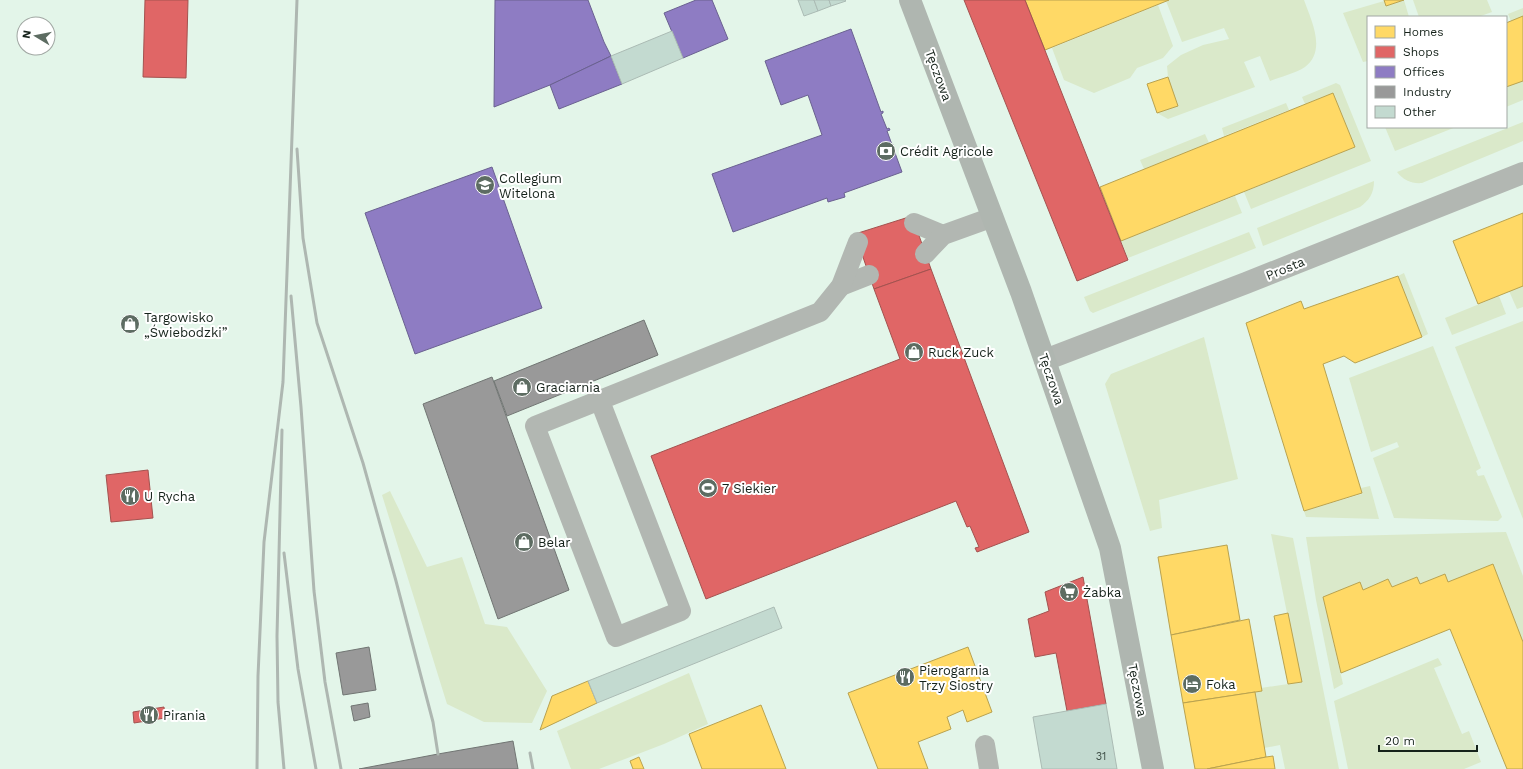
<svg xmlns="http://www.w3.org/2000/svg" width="1523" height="769" viewBox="0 0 1523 769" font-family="'Work Sans',sans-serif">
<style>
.green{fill:#dae9ca}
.homes{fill:#ffd966;stroke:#b9a24f}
.shops{fill:#e06666;stroke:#a3524f}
.offices{fill:#8e7cc3;stroke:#6a6190}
.industry{fill:#999;stroke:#717573}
.building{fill:#c3dad0;stroke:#abbbb4}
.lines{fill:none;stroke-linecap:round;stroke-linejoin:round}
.lane{stroke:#b2b7b2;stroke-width:20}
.street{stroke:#b2b7b2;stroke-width:22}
.secondary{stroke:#afb6b0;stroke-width:22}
.rail{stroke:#aeb7b1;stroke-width:3}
.labels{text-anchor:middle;stroke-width:4;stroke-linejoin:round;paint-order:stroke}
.number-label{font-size:11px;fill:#405048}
.street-label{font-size:13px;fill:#15221a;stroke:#fff}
.poi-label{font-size:13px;fill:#15221a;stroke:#fff;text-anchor:start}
</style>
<rect width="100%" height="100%" fill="#e3f5e9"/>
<g class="green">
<path d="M1169,0H1304C1311,20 1327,50 1305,67C1296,73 1280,77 1270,81L1260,56L1244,62L1255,87L1168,119L1157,113L1168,77L1167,66L1181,55L1203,45L1229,39L1224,28L1182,42L1166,1Z"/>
<polygon points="1404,0 1409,17 1368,17 1368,61 1363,62 1343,13 1384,1 1386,6"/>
<polygon points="1413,0 1487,0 1492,12 1478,17 1419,17"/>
<polygon points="1158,5 1173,46 1163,58 1137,68 1130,78 1094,93 1064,80 1052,48"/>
<polygon points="1523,8 1523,16 1511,21 1508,14"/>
<polygon points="1523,81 1523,100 1506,107 1506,87"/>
<polygon points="1336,83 1340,85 1371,161 1251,209 1244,192 1355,147 1333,93 1305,104 1302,97"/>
<polygon points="1286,103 1289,110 1224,136 1222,128"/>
<path d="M1523,122V141L1422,183C1412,184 1403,180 1397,172Z"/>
<polygon points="1385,127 1456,127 1395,151"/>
<polygon points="1205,134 1209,143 1144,169 1140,160"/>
<path d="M1374,181C1374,194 1369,200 1360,207L1263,246L1257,228Z"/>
<polygon points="1235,196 1242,213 1128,258 1121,241"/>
<polygon points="1249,232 1256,248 1093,313 1090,311 1084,297"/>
<polygon points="1404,273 1428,334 1422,337 1398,276"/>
<polygon points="1523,286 1523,307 1517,309 1509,291"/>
<polygon points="1499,296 1506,314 1452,335 1445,318"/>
<polygon points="1523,321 1523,519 1455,347"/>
<polygon points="1204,337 1238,479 1159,500 1162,528 1150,531 1105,384 1111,374"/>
<polygon points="1433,346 1481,468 1476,471 1478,476 1484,475 1502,517 1498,521 1394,518 1373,458 1399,447 1397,442 1371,452 1349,378"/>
<polygon points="1370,486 1379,519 1306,517 1304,511 1362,494 1361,488"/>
<polygon points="390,491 427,567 462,557 485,624 507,627 547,691 532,723 484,722 447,704 382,495"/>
<polygon points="1506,532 1523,576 1523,642 1493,564 1448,582 1445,574 1420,584 1417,577 1392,587 1388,580 1363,590 1360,582 1323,597 1343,684 1334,689 1316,600 1306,537"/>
<polygon points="1271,534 1293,538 1339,769 1285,769 1280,745 1264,748 1255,692 1261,688 1301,682"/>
<polygon points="1438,658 1442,665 1434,668 1462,734 1469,731 1481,762 1464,769 1348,769 1334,701"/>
<polygon points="689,673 708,724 664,744 599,769 571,769 557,731"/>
</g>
<g class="homes">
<polygon points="1025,0 1169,0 1045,50"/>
<polygon points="1384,0 1404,0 1386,6"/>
<polygon points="1523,16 1523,81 1506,87 1506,23"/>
<polygon points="1168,77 1178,106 1157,113 1147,84"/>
<polygon points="1333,93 1355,147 1121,241 1100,187"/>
<polygon points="1523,213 1523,286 1478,304 1453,241"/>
<polygon points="1398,276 1422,337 1355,363 1344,356 1323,364 1362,493 1304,511 1246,323 1301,301 1304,309"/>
<polygon points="1227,545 1240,620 1171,635 1158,557"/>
<polygon points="1493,564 1523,642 1523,769 1507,769 1450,629 1341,673 1323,597 1360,582 1363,590 1388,579 1392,587 1417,577 1420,584 1445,574 1448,582"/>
<polygon points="1288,613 1302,682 1288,684 1274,616"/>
<polygon points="1249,619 1262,691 1183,703 1171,635"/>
<polygon points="968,647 992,712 967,722 963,710 947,717 951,729 918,742 928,769 878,769 848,693"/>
<polygon points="588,681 597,703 540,730 552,696"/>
<polygon points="1255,692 1266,757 1207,769 1195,769 1183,703"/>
<polygon points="761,705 786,769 702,769 689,734"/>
<polygon points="1273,756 1275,769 1207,769 1266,757"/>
<polygon points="639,757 644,769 633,769 630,761"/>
</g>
<g class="shops">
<polygon points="145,0 188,0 186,78 143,77"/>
<polygon points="964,0 1025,0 1128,260 1077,281"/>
<polygon points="912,216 931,269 874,289 855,234"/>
<polygon points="931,269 1029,532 977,552 975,548 979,547 970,526 967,527 956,501 706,599 651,456 900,359 874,289"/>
<polygon points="148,470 153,518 111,522 106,475"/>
<polygon points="1083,577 1106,704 1067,711 1056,653 1035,657 1028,619 1049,611 1045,592"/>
<polygon points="164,707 165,718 134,723 133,712"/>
</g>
<g class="offices">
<polygon points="495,0 588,0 604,42 611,56 550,85 494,107"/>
<polygon points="696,0 712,0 728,39 683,58 664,13"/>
<polygon points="851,29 881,112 883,111 883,113 881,114 887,129 889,128 890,130 887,131 902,172 844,193 845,197 828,202 827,198 733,232 712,174 822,135 808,95 781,105 765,61"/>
<polygon points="611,56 622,84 559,109 550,85"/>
<polygon points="492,167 542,308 415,354 365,213"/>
</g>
<g class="industry">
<polygon points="644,320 658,355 507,416 494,381"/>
<polygon points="492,377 569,590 498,619 423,404"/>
<polygon points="369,647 376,690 343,695 336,653"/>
<polygon points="368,703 370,717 354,721 351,706"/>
<polygon points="513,741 518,769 359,769 438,754"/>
</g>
<g class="building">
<polygon points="798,0 814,0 818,11 804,16"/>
<polygon points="814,0 829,0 831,6 818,11"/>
<polygon points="829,0 845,0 846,1 831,6"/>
<polygon points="672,31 683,58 622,84 611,56"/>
<polygon points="774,607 782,628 597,703 588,681"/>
<polygon points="1106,704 1117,769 1042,769 1033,717"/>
</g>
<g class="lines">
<g class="lane">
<polyline points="914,223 943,235"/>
<polyline points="925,254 943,235 993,217"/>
<polyline points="841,286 869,275"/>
<polyline points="600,401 681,611 616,637 535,426 820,312 841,286 858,242"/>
<polyline points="985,745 989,769"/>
</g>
<polyline class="street" points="1045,360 1246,283 1523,173"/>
<polyline class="secondary" points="910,0 1021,292 1110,548 1153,769"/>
<g class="rail">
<polyline points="297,149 303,238 317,323 363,463 396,581 433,722 438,754"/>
<polyline points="291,296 301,407 314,591 325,682 341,769"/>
<polyline points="282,430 277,636 278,702 284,769"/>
<polyline points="284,553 298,669 316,769"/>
<polyline points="530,753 533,769"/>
<polyline points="257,769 258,676 264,542 283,382 297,0"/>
</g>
</g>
<defs>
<g id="bank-disc" transform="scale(1)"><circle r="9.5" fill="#5d6c62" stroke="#fff"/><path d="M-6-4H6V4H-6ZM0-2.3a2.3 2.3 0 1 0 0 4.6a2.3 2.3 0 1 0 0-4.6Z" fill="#fff"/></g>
<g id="university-disc" transform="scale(1)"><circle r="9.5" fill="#5d6c62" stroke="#fff"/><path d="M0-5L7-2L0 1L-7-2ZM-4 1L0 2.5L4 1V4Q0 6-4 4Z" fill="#fff"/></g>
<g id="shop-disc" transform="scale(1)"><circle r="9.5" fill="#5d6c62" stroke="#fff"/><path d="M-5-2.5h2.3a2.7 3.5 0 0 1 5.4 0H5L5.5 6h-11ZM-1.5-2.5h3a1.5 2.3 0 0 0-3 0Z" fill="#fff"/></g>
<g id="stadium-disc" transform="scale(1)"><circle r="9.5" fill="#5d6c62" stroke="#fff"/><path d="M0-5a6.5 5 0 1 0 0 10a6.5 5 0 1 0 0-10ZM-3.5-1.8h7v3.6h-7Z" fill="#fff"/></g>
<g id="restaurant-disc" transform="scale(1)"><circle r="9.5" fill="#5d6c62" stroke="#fff"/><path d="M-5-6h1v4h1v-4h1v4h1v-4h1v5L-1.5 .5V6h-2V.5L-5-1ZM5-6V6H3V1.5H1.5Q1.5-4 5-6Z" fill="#fff"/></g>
<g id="supermarket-disc" transform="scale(1)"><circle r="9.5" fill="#5d6c62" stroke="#fff"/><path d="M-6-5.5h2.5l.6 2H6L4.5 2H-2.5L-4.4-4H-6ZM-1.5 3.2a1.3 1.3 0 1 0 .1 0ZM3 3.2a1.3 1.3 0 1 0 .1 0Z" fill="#fff"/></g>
<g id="hotel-disc" transform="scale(1)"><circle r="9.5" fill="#5d6c62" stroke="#fff"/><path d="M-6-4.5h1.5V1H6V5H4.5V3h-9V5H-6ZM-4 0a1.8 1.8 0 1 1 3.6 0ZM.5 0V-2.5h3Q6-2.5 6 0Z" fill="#fff"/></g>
</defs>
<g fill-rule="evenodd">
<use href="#bank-disc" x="886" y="151"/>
<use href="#university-disc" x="485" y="185"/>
<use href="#shop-disc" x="130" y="324"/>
<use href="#shop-disc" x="914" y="352"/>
<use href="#shop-disc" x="522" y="387"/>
<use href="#stadium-disc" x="708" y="488"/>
<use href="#restaurant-disc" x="130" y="496"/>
<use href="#shop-disc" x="524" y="542"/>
<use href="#supermarket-disc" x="1069" y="592"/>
<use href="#restaurant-disc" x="905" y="677"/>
<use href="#hotel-disc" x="1192" y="684"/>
<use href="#restaurant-disc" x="149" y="715"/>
</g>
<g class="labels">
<g class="number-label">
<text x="1101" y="760">31</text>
</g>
<g class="street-label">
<text transform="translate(939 75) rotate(70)" y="5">Tęczowa</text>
<text transform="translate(1285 268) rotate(-22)" y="5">Prosta</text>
<text transform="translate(1052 379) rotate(71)" y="5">Tęczowa</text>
<text transform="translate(1138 690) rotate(79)" y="5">Tęczowa</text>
</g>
<g class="poi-label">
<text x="900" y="156">Crédit Agricole</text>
<text x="499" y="183">Collegium<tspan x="499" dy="15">Witelona</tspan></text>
<text x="144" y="322">Targowisko<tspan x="144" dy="15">„Świebodzki”</tspan></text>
<text x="928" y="357">Ruck Zuck</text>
<text x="536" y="392">Graciarnia</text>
<text x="722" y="493">7 Siekier</text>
<text x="144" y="501">U Rycha</text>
<text x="538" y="547">Belar</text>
<text x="1083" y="597">Żabka</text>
<text x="919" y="675">Pierogarnia<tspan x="919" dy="15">Trzy Siostry</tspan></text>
<text x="1206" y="689">Foka</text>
<text x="163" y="720">Pirania</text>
</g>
</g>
<rect x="1367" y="16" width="140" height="112" fill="#ffffff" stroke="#a1a7a3"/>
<rect x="1375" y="26" width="20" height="12" fill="#ffd966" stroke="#a1a7a3"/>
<text x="1403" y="36" font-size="12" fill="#15221a">Homes</text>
<rect x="1375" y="46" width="20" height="12" fill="#e06666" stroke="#a1a7a3"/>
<text x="1403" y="56" font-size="12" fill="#15221a">Shops</text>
<rect x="1375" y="66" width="20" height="12" fill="#8e7cc3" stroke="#a1a7a3"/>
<text x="1403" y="76" font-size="12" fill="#15221a">Offices</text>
<rect x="1375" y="86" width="20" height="12" fill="#999999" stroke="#a1a7a3"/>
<text x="1403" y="96" font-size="12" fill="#15221a">Industry</text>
<rect x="1375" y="106" width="20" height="12" fill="#c3dad0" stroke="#a1a7a3"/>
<text x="1403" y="116" font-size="12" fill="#15221a">Other</text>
<g transform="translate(36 36) rotate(280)"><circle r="19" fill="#ffffff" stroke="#a1a7a3"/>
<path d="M0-3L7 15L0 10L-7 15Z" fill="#5d6c62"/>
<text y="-6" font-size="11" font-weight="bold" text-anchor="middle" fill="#15221a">N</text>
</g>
<path d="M1379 745v6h98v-6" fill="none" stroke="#15221a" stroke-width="2"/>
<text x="1385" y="745" font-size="12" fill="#15221a" stroke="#ffffff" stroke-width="3" paint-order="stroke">20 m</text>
</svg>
